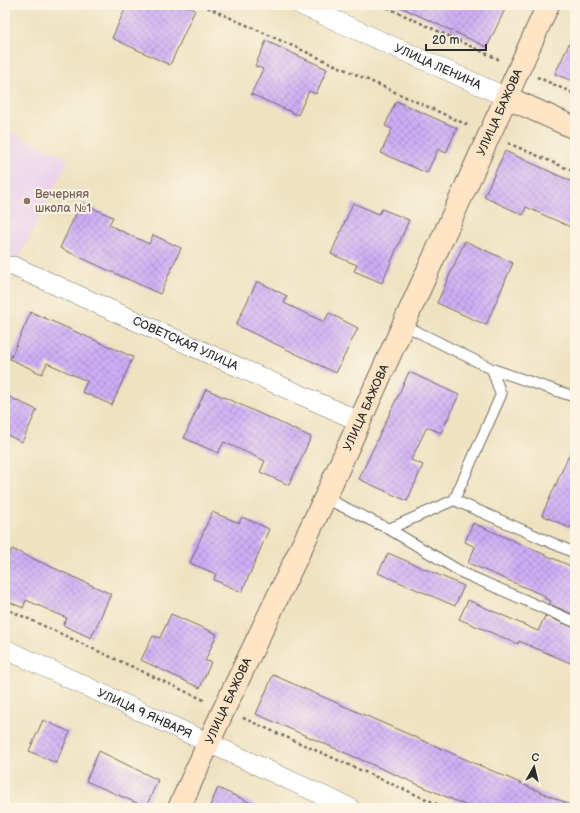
<svg xmlns="http://www.w3.org/2000/svg" width="580" height="813" viewBox="0 0 580 813" font-family="'Balsamiq Sans',sans-serif">
<style>
.built{fill:#ebd1ec}
.building{fill:url(#building-cross-hatch)}
.lines{fill:none;stroke-linecap:round;stroke-linejoin:round}
.lane-casing{stroke:#6f6b60;stroke-width:12}
.street-casing{stroke:#6f6b60;stroke-width:20}
.secondary-casing{stroke:#6f6b60;stroke-width:24}
.path{stroke:#6f6b60;stroke-width:2.5;stroke-dasharray:3 3;stroke-linecap:butt}
.lane{stroke:#fff;stroke-width:10}
.street{stroke:#fff;stroke-width:19}
.secondary{stroke:#ffe4c6;stroke-width:22}
.education-dot{fill:#8d6e63;stroke:#fcf5e5;stroke-width:1.5}
.labels{text-anchor:middle;stroke-width:4;stroke-linejoin:round;paint-order:stroke}
.street-label{font-size:12px;fill:#2b2b2b;stroke:#fcf5e5}
.education-label{font-size:12px;fill:#785e54;stroke:#fcf5e5;text-anchor:start}
</style>
<defs>
<pattern id="building-cross-hatch" width="8" height="8" patternUnits="userSpaceOnUse"><rect width="8" height="8" fill="#cfadf6"/><path d="M0 0l8 8M0 8l8-8" fill="none" stroke="#a88dc7"/></pattern>
</defs>
<rect width="100%" height="100%" fill="#fcf5e5"/>
<filter id="ink" filterUnits="userSpaceOnUse"><feTurbulence type="fractalNoise" baseFrequency=".025" numOctaves="2"/><feDisplacementMap in="SourceGraphic" scale="8" xChannelSelector="R" yChannelSelector="G"/><feConvolveMatrix kernelMatrix="1 2 1 2 8 2 1 2 1" color-interpolation-filters="sRGB"/></filter>
<filter id="wash" filterUnits="userSpaceOnUse"><feTurbulence type="fractalNoise" baseFrequency=".012" numOctaves="4" result="noise"/><feDisplacementMap in="SourceGraphic" scale="16" xChannelSelector="R" yChannelSelector="G"/><feGaussianBlur stdDeviation="0.9" result="paint"/><feColorMatrix in="noise" values="0 0 0 0 0 0 0 0 0 0 0 0 0 0 0 0 0 1.4 0 .05"/><feComposite in="paint" operator="in"/></filter>
<g filter="url(#wash)">
<rect width="100%" height="100%" fill="#eee2c1"/>
<polygon class="built" points="5,129 69,159 5,284"/>
<g id="blocks">
<g class="building">
<polygon points="127,5 186,5 195,10 170,65 112,38"/>
<polygon points="396,5 507,5 487,47"/>
<polygon points="575,31 575,82 555,74"/>
<polygon points="266,41 327,69 316,94 309,91 298,115 251,94 263,69 255,66"/>
<polygon points="396,101 457,128 446,153 438,149 427,173 381,153 392,129 385,126"/>
<polygon points="505,151 575,183 575,229 526,207 523,215 484,197"/>
<polygon points="81,203 113,217 109,225 149,244 153,235 181,248 160,294 60,248"/>
<polygon points="353,203 379,214 382,209 409,220 382,283 354,271 357,265 331,254"/>
<polygon points="465,241 513,263 486,325 437,303"/>
<polygon points="257,281 287,296 284,303 324,322 329,313 358,328 336,373 236,325"/>
<polygon points="31,312 133,357 112,405 82,392 87,381 47,363 42,374 10,359"/>
<polygon points="409,372 459,395 441,433 427,427 411,460 423,465 407,501 359,479"/>
<polygon points="206,389 311,437 289,485 260,472 265,461 224,442 218,453 184,438"/>
<polygon points="5,395 37,410 22,442 5,434"/>
<polygon points="575,442 575,518 570,528 542,515"/>
<polygon points="212,512 239,523 242,517 269,529 242,592 214,580 216,574 190,563"/>
<polygon points="473,523 575,568 575,615 549,604 551,601 544,598 545,596 468,563 475,547 465,542"/>
<polygon points="12,549 111,594 91,638 63,625 67,618 26,600 23,608 5,600 5,563"/>
<polygon points="388,553 464,586 455,606 378,573"/>
<polygon points="468,600 538,631 545,616 575,628 575,665 519,641 518,644 459,619"/>
<polygon points="171,614 217,634 205,661 211,662 200,688 141,660 153,636 160,638"/>
<polygon points="273,675 575,807 575,808 472,808 256,714"/>
<polygon points="43,720 70,732 56,763 29,751"/>
<polygon points="99,751 158,780 146,807 86,781"/>
<polygon points="218,788 262,808 209,808"/>
</g>
</g>
</g>
<g filter="url(#ink)">
<use href="#blocks" fill-opacity="0" stroke="#6f6b60" stroke-width="1"/>
<g class="lines">
<g class="lane-casing">
<g id="lane">
<polyline points="492,369 575,397"/>
<polyline points="325,498 389,529 463,573 575,622"/>
<polyline points="454,500 575,553"/>
<polyline points="389,529 454,500 501,395 492,369 404,325"/>
</g>
</g>
<g class="street-casing">
<g id="street">
<path id="s1" d="M301,5L506,97"/>
<path id="s2" d="M13,266L359,421"/>
<path id="s3" d="M5,649L350,808"/>
</g>
</g>
<g class="secondary-casing">
<g id="secondary">
<polyline points="506,97 575,128"/>
<path id="s4" d="M179,808L224,709L325,498L548,5"/>
</g>
</g>
<g class="path">
<polyline points="202,5 470,126"/>
<polyline points="382,5 500,60"/>
<polyline points="537,77 575,94"/>
<polyline points="508,143 575,172"/>
<polyline points="5,608 206,701"/>
<polyline points="243,718 446,808"/>
</g>
<use href="#lane" class="lane"/>
<use href="#street" class="street"/>
<use href="#secondary" class="secondary"/>
</g>
</g>
<circle class="education-dot" cx="27" cy="201" r="4"/>
<g class="labels">
<g class="street-label">
<text dy="4" stroke="none"><textPath href="#s1" startOffset="150">УЛИЦА ЛЕНИНА</textPath></text>
<text dy="4" stroke="none"><textPath href="#s4" startOffset="766">УЛИЦА БАЖОВА</textPath></text>
<text dy="4" stroke="none"><textPath href="#s2" startOffset="189">СОВЕТСКАЯ УЛИЦА</textPath></text>
<text dy="4" stroke="none"><textPath href="#s4" startOffset="442">УЛИЦА БАЖОВА</textPath></text>
<text dy="4" stroke="none"><textPath href="#s4" startOffset="118">УЛИЦА БАЖОВА</textPath></text>
<text dy="4" stroke="none"><textPath href="#s3" startOffset="154">УЛИЦА 9 ЯНВАРЯ</textPath></text>
</g>
<g class="education-label">
<text x="35" y="198">Вечерняя<tspan x="35" dy="14">школа №1</tspan></text>
</g>
</g>
<rect width="580" height="813" fill="none" stroke="#fcf5e5" stroke-width="20"/>
<g transform="translate(534 767) rotate(8)" stroke="#fcf5e5" stroke-width="3" paint-order="stroke">
<path d="M0-3L7 15L0 10L-7 15Z" fill="#2b2b2b"/>
<text y="-6" font-size="11" font-weight="bold" text-anchor="middle" fill="#2b2b2b">С</text>
</g>
<path d="M426 44v6h60v-6" fill="none" stroke="#2b2b2b" stroke-width="2"/>
<text x="432" y="44" font-size="12" fill="#2b2b2b" stroke="#fcf5e5" stroke-width="3" paint-order="stroke">20 m</text>
</svg>
